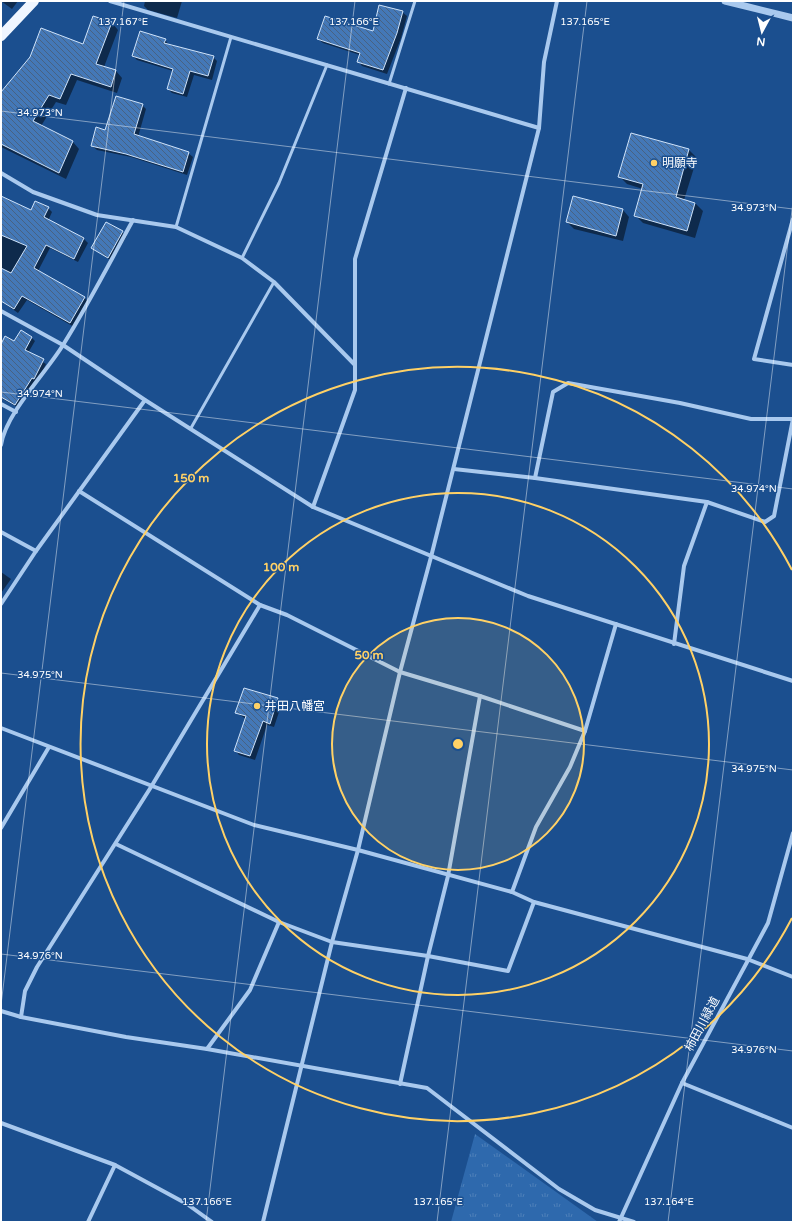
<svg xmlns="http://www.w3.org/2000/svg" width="794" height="1223" viewBox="0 0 794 1223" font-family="'Varela Round','Noto Sans JP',sans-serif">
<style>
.grass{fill:url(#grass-tufts)}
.shadow{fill:#0007}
.building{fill:url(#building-back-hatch);stroke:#cfe3fa}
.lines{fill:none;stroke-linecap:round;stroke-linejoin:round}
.service{stroke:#a9c9ee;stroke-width:3}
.minor{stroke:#a9c9ee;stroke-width:4}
.tertiary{stroke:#a9c9ee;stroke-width:7}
.primary{stroke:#f0f6ff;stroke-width:10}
.ticks{fill:none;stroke:#fff;stroke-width:1;stroke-opacity:0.45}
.ring{fill:none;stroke:#ffd166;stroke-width:2}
.poi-dot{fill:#ffd166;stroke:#1b4f8f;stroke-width:1.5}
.labels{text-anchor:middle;stroke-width:3;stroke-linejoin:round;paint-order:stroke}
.poi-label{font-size:12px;fill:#fff;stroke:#1b4f8f;text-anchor:start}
.street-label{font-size:12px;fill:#fff;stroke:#1b4f8f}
.ticks-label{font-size:10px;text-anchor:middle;fill:#fff;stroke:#1b4f8f;stroke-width:3;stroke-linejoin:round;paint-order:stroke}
.centre{fill:#ffd166;stroke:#1b4f8f;stroke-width:2}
.ring-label{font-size:12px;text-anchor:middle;font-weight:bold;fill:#ffd166;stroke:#1b4f8f;stroke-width:3;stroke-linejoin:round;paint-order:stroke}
</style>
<defs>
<pattern id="grass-tufts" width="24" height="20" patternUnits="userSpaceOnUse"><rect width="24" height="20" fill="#2e69ad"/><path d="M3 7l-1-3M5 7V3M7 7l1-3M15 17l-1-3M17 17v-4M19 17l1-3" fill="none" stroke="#4d80b9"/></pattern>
<pattern id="building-back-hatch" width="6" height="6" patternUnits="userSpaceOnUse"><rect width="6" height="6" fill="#4478b7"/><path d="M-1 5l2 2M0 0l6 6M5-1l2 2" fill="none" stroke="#486282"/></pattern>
</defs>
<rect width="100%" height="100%" fill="#1b4f8f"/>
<polygon class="grass" points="475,1134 598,1222 451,1222"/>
<g class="shadow">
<polygon points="1,1 18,1 12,9"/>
<polygon points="145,1 182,1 177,18 148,10 144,6"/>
<polygon points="402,12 407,16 401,38 387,74 362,66 358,61 360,55 323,43 318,39 373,33"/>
<polygon points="94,17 112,23 118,30 104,67 116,71 122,78 117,93 77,80 66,105 56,102 41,126 73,142 79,149 66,179 1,147 1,93 83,46"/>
<polygon points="165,40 169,45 213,57 217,61 212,80 194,75 187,97 172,93 168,89 173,71 137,60 133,56"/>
<polygon points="142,105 146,109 138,137 188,153 193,157 187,175 131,157 97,150 92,146 106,131"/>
<polygon points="631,134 689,150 697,158 684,200 695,203 703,211 695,238 643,223 635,215 643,189 627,184 619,176"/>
<polygon points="574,197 623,210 629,217 623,241 574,229 567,222"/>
<polygon points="1,201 32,211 48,208 52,212 48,221 84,239 88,243 78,262 50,248 38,271 84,297 88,302 74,327 27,300 18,313 1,301"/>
<polygon points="122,232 127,236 112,261 92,248"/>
<polygon points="32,338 35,341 28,353 46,364 37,382 19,408 1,398 1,346"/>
<polygon points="1,572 11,579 1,593"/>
<polygon points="278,699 282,703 274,727 267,725 255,760 239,755 235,750 246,719 237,713"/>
</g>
<g class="building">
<polygon points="379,5 403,11 397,33 383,70 357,62 360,53 317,39 325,16 373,31"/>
<polygon points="93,16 112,22 96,64 116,70 111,87 71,74 60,99 49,95 33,121 73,141 59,173 1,144 1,92 30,57 41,28 83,44"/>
<polygon points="140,31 166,39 164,43 214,56 208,76 190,71 183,94 167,89 173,69 132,56"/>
<polygon points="116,96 143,104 134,134 189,152 183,172 126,154 91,146 96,127 105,130"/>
<polygon points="631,133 689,149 676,197 695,203 687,231 634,216 643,184 618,177"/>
<polygon points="1,196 31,210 35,201 49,207 44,217 84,238 74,259 46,245 34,268 85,297 70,323 22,296 14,309 1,301 1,268 11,273 27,246 1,235"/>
<polygon points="573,196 623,209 616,236 566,222"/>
<polygon points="106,222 123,231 108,258 91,248"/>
<polygon points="21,330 32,337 25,350 44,359 34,379 32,378 15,405 1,397 1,344 5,336 14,341"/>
<polygon points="244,688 278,698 270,724 263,721 250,756 234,751 246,716 235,713"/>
</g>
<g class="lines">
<g class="service">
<polyline points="389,84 415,1"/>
<polyline points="176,227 231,37"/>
<polyline points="242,258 279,183 327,65"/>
<polyline points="191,428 274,282"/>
</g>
<g class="minor">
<polyline points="110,1 539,128"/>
<polyline points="1,173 33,192 97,215 176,227 242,258 274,282 355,365"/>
<polyline points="793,219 754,359 793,365"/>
<polyline points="1,311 63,345 145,400 313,507 528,596 793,681"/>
<polyline points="1,404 16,412"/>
<path d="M1,445C6,413 46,373 63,345C88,305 110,262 133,220"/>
<polyline points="454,469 535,478 707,502 765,522 774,516 793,419"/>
<polyline points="535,478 553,392 568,383 680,403 751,419 793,419"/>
<polyline points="313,507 355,390 355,259 406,88"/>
<polyline points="1,532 36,551"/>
<polyline points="1,604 36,551 145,400"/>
<polyline points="260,605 287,615 400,672 480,696 585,731"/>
<polyline points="674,644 684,566 707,502"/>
<polyline points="1,728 254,825 358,850 512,892 534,902 747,959 793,977"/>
<polyline points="1,828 49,747"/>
<polyline points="116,844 279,922 332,942 428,956 508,971 534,902"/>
<polyline points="512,892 536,827 570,767 585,731 616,624"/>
<polyline points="1,1011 21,1017 126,1037 207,1049 427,1088 559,1189 595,1210 634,1222"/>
<polyline points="21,1017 25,991 37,967 151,787 260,605 79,491"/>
<polyline points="207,1049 250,990 279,922"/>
<polyline points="682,1083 793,1128"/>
<polyline points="400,1084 428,956 448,876 480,696"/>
<polyline points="1,1123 115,1165 187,1204 212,1222"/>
<polyline points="88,1222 115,1165"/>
<polyline points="263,1222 332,942 358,850 400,672 431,557 539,128 544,62 557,1"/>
<polyline points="619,1222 682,1083 768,923 793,833"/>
</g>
<polyline class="tertiary" points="725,1 793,18"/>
<polyline class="primary" points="1,36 34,1"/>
</g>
<path class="ticks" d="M1,111L793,209M1,392L793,489M1,673L793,770M1,954L793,1051M1,1005L124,1M206,1222L355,1M437,1222L587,1M668,1222L793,202"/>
<circle cx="458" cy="744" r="126" fill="#ffd166" fill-opacity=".12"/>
<g class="ring">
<circle cx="458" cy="744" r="126"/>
<circle cx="458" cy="744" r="251"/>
<path d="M792 918A377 377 0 1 1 792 570"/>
</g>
<g class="poi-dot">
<circle cx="654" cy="163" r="4"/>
<circle cx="257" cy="706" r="4"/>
</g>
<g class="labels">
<g class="poi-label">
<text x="662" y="167">明願寺</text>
<text x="265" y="710">井田八幡宮</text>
</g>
<g class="street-label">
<text transform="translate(702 1024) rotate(-62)" y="4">柿田川緑道</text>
</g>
</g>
<g class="ticks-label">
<text x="123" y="25">137.167°E</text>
<text x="354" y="25">137.166°E</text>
<text x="585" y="25">137.165°E</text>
<text x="40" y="116">34.973°N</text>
<text x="754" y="211">34.973°N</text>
<text x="40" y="397">34.974°N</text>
<text x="754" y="492">34.974°N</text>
<text x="40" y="678">34.975°N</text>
<text x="754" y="772">34.975°N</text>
<text x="40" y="959">34.976°N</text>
<text x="754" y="1053">34.976°N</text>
<text x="207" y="1205">137.166°E</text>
<text x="438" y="1205">137.165°E</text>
<text x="669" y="1205">137.164°E</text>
</g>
<circle cx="458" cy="744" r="6" class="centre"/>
<g class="ring-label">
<text x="191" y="482">150 m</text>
<text x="281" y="571">100 m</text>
<text x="369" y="659">50 m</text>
</g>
<rect width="794" height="1223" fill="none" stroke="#ffffff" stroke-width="4"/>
<g transform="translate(762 32) rotate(187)" stroke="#1b4f8f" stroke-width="3" paint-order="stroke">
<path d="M0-3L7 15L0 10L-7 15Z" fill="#ffffff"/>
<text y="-6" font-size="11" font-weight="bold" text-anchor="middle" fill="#ffffff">N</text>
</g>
</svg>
